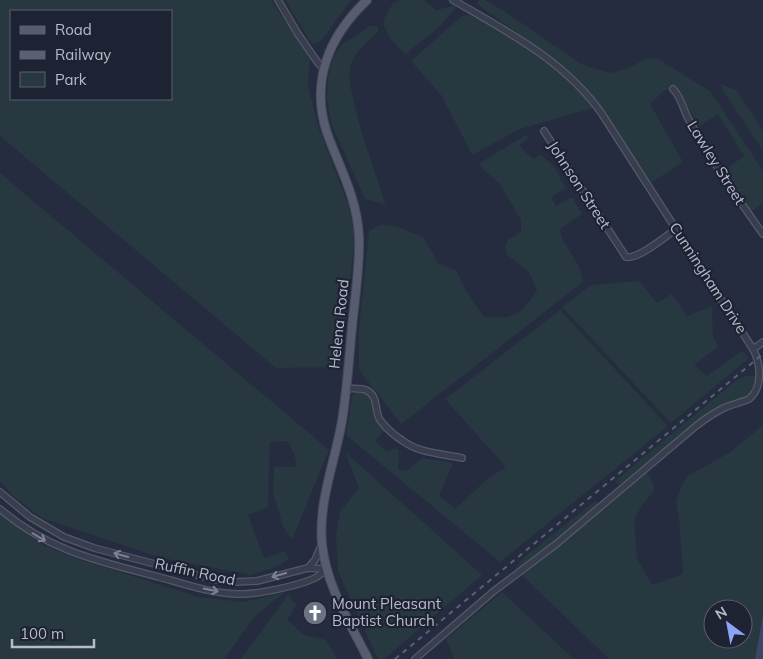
<svg xmlns="http://www.w3.org/2000/svg" width="763" height="659" viewBox="0 0 763 659" font-family="Mulish,sans-serif">
<style>
.green{fill:#273840;fill-rule:evenodd}
.water{fill:#3b4667}
.lines{fill:none;stroke-linecap:round;stroke-linejoin:round}
.minor-casing{stroke:#545969;stroke-width:8}
.major-casing{stroke:#434758;stroke-width:10}
.minor{stroke:#393e4f;stroke-width:5.5}
.major{stroke:#575d6e;stroke-width:8}
.rail{stroke:#5b6175;stroke-width:2;stroke-dasharray:5 5;stroke-linecap:butt}
.oneway{stroke:#7e8292}
.labels{text-anchor:middle;stroke-width:4.5;stroke-linejoin:round;paint-order:stroke}
.street-label{font-size:15px;fill:#b6bac9;stroke:#1e2334}
.poi-label{font-size:15px;fill:#b6bac9;stroke:#1e2334;text-anchor:start}
</style>
<rect width="100%" height="100%" fill="#252c3f"/>
<g class="green">
<path d="M0,0H271L310,59L308,86L318,126L348,204L355,237L340,367L276,368L0,136ZM11,11H171V99H11Z"/>
<polygon points="285,0 351,0 322,40 314,44 310,41"/>
<path d="M401,0H424L436,10L453,6L455,8L441,25L406,54C394,44 386,36 383,21L393,3Z"/>
<polygon points="479,0 485,0 504,11 581,64 610,73 626,69 648,58 658,59 710,91 763,171 763,203 751,212 723,171 744,156 718,114 700,126 674,87 664,91 650,104 683,162 651,183 589,91 545,53 477,4"/>
<path d="M469,15C516,37 563,66 593,108L520,129L472,155L442,96L411,61L462,16Z"/>
<path d="M370,26H378V32C368,41 356,51 351,64C342,85 378,179 386,205L365,199L331,123L327,97L328,78L333,57L343,44Z"/>
<polygon points="721,84 736,90 763,131 763,151 723,90"/>
<path d="M526,135L529,138L519,145L523,150L534,159L541,155L553,165L566,188L551,197L556,206L572,197L582,214L560,229L562,239L579,266L583,282L401,424L359,370V330L369,231L380,225L396,226L423,237L439,264L456,270L465,289L484,317C515,319 519,316 537,291L529,272L506,254L505,245L508,240L521,232V220L500,184L478,164Z"/>
<polygon points="0,173 329,450 292,540 283,526 273,493 274,467 297,467 294,453 287,441 270,442 268,507 248,515 264,558 285,551 289,559 274,568 250,575 158,557 42,518 12,495 0,481"/>
<polygon points="639,281 657,303 672,294 687,316 712,306 713,336 718,347 694,365 707,376 742,351 749,358 671,423 562,307 591,285"/>
<polygon points="560,310 668,426 500,562 346,435 352,397 355,393 366,392 370,396 374,405 376,418 386,429 375,441 387,452 394,448 399,450 398,469 406,471 423,458 453,463 439,495 455,509 487,479 506,467 445,399"/>
<polygon points="758,375 755,388 748,396 701,418 619,485 615,481 734,382 746,376"/>
<path d="M763,425V615L755,659H609L522,575L549,554L646,471L653,483L654,491L643,504L634,519L637,558L652,585L683,574L679,518L676,502L681,487L688,476L732,451ZM713,609H743V639H713Z"/>
<polygon points="345,452 482,575 384,659 378,659 338,571 336,535 340,512 359,488"/>
<polygon points="595,501 600,503 518,571 515,569 523,558"/>
<polygon points="0,514 41,544 75,558 199,597 243,602 285,592 255,616 224,659 0,659"/>
<polygon points="502,592 574,659 454,659 446,639"/>
<polygon points="288,595 296,605 287,620 304,635 326,640 337,659 241,659"/>
</g>
<polygon class="water" points="763,615 763,659 755,659"/>
<g class="lines">
<g class="minor-casing">
<g id="minor">
<polyline points="278,0 298,34 318,63 324,69"/>
<path d="M673,89C682,98 683,110 689,120C711,159 737,198 763,234"/>
<path d="M544,131L626,257C638,260 666,236 676,229"/>
<polyline points="753,349 763,342"/>
<path d="M346,388C352,389 360,388 366,390C379,396 374,410 380,420C386,428 395,436 403,441C421,454 441,453 462,458"/>
<polyline points="0,492 30,517 64,537 94,548 212,579 235,582 257,581 308,568 327,569"/>
<path d="M0,509C49,551 98,561 159,577C184,584 210,593 237,594C255,595 298,586 315,578C319,576 323,572 327,569"/>
<polyline points="308,568 315,560 321,546"/>
<path d="M415,659L494,591L555,545L696,426C705,419 715,412 726,407C734,404 742,402 749,399C763,388 761,364 753,349L602,114C565,61 508,32 453,0"/>
</g>
</g>
<g class="major-casing">
<path id="major" d="M367,0C329,36 310,81 327,133C340,169 357,197 359,237C360,267 355,297 352,327C349,359 347,390 342,421C335,462 318,502 322,544C326,585 350,623 368,659"/>
</g>
<use href="#minor" class="minor"/>
<use href="#major" class="major"/>
<polyline class="rail" points="395,659 763,354"/>
</g>
<defs><path id="oneway-shaft" d="M-6 0H5M1.5-3L5.5 0L1.5 3" fill="none" stroke-width="1.6" stroke-linecap="round" stroke-linejoin="round" transform="scale(1.25)"/></defs>
<g class="oneway">
<use href="#oneway-shaft" transform="translate(39 537) rotate(30)"/>
<use href="#oneway-shaft" transform="translate(121 555) rotate(-165)"/>
<use href="#oneway-shaft" transform="translate(279 575) rotate(164)"/>
<use href="#oneway-shaft" transform="translate(211 590) rotate(12)"/>
</g>
<defs>
<g id="church-disc" transform="scale(1.25)"><circle r="9.5" fill="#6b7280" stroke="#1e2334"/><path d="M-1.2-6h2.4v3.5h3.3v2.4h-3.3V6h-2.4V-.1h-3.3v-2.4h3.3Z" fill="#fff"/></g>
</defs>
<g fill-rule="evenodd">
<use href="#church-disc" x="315" y="613"/>
</g>
<g class="labels">
<g class="street-label">
<text transform="translate(716 163) rotate(58)" y="5">Lawley Street</text>
<text transform="translate(579 185) rotate(57)" y="5">Johnson Street</text>
<text transform="translate(708 278) rotate(57)" y="5">Cunningham Drive</text>
<text transform="translate(339 324) rotate(-84)" y="5">Helena Road</text>
<text transform="translate(195 572) rotate(12)" y="5">Ruffin Road</text>
</g>
<g class="poi-label">
<text x="332" y="609">Mount Pleasant<tspan x="332" dy="17">Baptist Church</tspan></text>
</g>
</g>
<rect x="10" y="10" width="162" height="90" fill="#1e2334" stroke="#5b5f70"/>
<rect x="20" y="26" width="25" height="8" fill="#575d6e" stroke="#5b5f70"/>
<text x="55" y="35" font-size="15" fill="#b6bac9">Road</text>
<rect x="20" y="51" width="25" height="8" fill="#5b6175" stroke="#5b5f70"/>
<text x="55" y="60" font-size="15" fill="#b6bac9">Railway</text>
<rect x="20" y="72" width="25" height="15" fill="#273840" stroke="#5b5f70"/>
<text x="55" y="85" font-size="15" fill="#b6bac9">Park</text>
<g transform="translate(728 624) rotate(328)"><circle r="24" fill="#1e2334" stroke="#5b5f70"/>
<path d="M0-4L9 19L0 12L-9 19Z" fill="#8ea3f6"/>
<text y="-8" font-size="14" font-weight="bold" text-anchor="middle" fill="#b6bac9">N</text>
</g>
<path d="M12 639v8h82v-8" fill="none" stroke="#b6bac9" stroke-width="2.5"/>
<text x="20" y="639" font-size="15" fill="#b6bac9" stroke="#1e2334" stroke-width="4" paint-order="stroke">100 m</text>
</svg>
